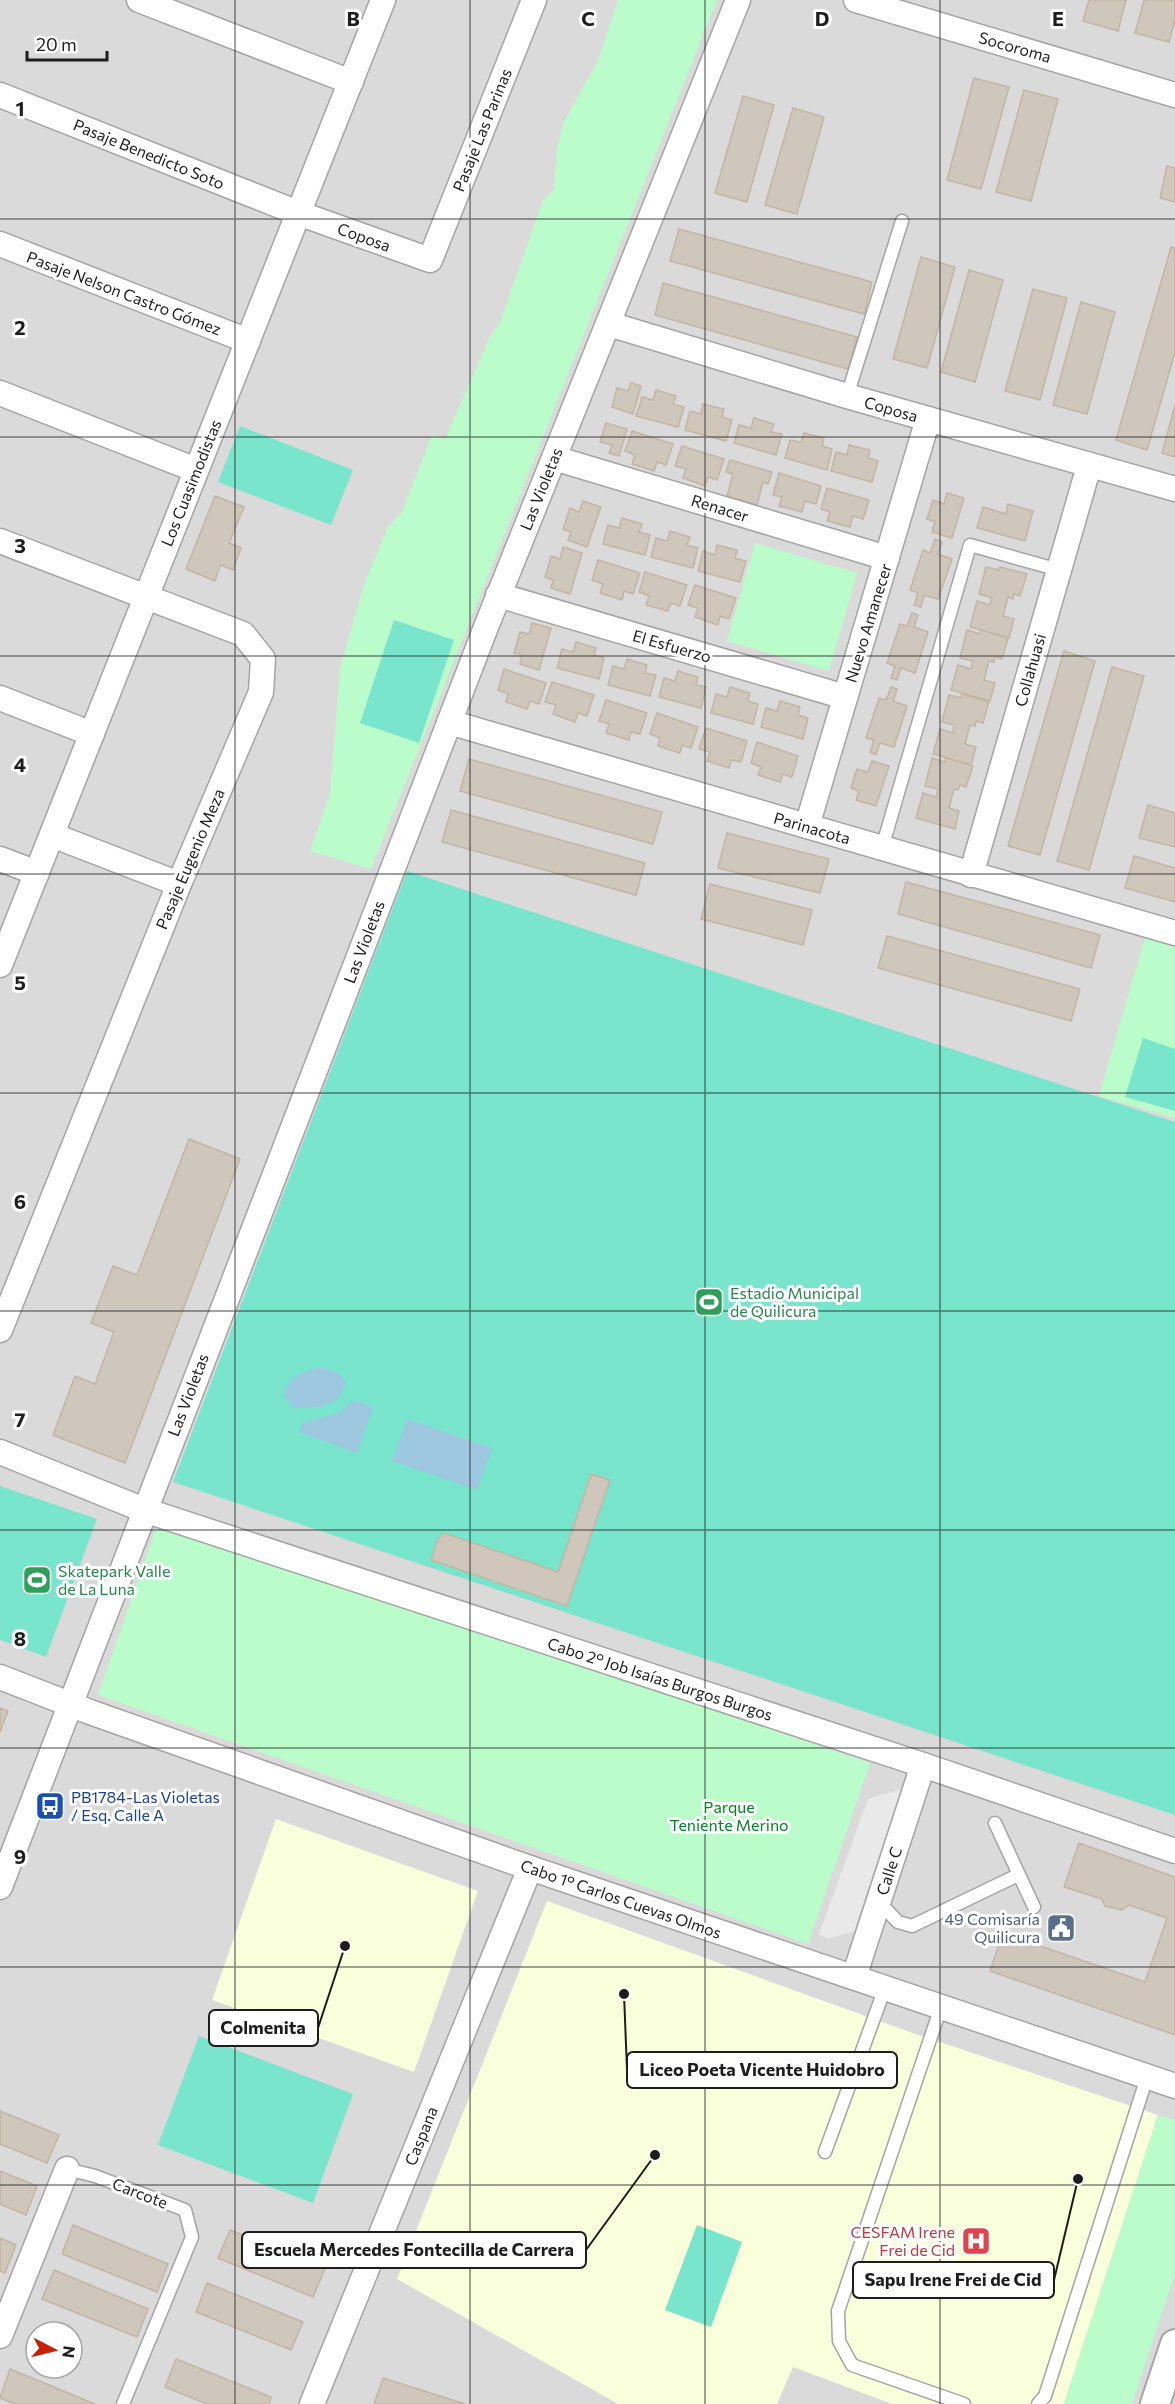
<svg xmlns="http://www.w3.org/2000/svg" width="1175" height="2404" viewBox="0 0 1175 2404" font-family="Commissioner,sans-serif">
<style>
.residential{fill:#dbdada;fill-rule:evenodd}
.education{fill:#f9ffdb}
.park{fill:#bafdca}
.pitch{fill:#79e5cc}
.parking{fill:#e9e9e9}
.water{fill:#9ec7e0}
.building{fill:#cfc7bb;stroke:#c2b5a3;stroke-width:1.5}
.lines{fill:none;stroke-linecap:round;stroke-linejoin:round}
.service-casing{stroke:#a4a4a4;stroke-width:15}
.minor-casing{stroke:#a4a4a4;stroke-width:27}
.tertiary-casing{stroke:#a4a4a4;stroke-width:32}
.service{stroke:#fff;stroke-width:12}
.minor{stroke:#fff;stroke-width:24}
.tertiary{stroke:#fff;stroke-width:28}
.grid{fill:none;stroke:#1d1d1d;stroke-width:1.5;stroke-opacity:0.55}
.labels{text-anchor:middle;stroke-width:6;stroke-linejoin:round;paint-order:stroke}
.street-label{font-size:16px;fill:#1d1d1d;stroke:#fff}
.leisure-label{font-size:16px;fill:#27864d;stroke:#fff;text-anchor:start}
.transit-label{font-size:16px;fill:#164399;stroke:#fff;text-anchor:start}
.park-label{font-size:16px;fill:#038321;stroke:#fff}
.service-label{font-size:16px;fill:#4e5e75;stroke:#fff;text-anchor:end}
.health-label{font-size:16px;fill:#be3a42;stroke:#fff;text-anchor:end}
.grid-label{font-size:20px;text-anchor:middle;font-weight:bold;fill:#1d1d1d;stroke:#fff;stroke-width:6;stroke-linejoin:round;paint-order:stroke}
.leader{fill:none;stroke:#1d1d1d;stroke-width:2}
.callout-dot{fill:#1d1d1d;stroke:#fff;stroke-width:2}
.callout{fill:#fff;stroke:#1d1d1d;stroke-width:2}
.callout-label{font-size:18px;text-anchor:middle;font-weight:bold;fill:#1d1d1d}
</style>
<rect width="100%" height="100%" fill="#efede2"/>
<path class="residential" d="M0,0H1175V2404H0ZM36,2332H72V2368H36Z"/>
<g class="education">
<polygon points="276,1819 478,1891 414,2072 212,2000"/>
<polygon points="547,1901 907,2031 1158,2115 1064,2404 892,2404 793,2367 777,2404 618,2404 397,2279"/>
</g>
<g class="park">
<polygon points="618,0 717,0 371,869 310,851 330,794 340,670 363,587 388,527 402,512 432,435 445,439 489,339 501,320 543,200 554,189 557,150 563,123 598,61"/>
<polygon points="755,543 857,573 829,671 727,641"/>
<polygon points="1145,937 1175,946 1175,1118 1099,1096"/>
<polygon points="158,1523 870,1763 808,1944 98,1695"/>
<polygon points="1158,2115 1175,2120 1175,2273 1132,2404 1064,2404"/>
</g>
<g class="pitch">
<polygon points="240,426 353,470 331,525 218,482"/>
<polygon points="394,620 454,640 419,743 360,723"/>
<polygon points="407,871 1175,1122 1175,1815 173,1482"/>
<polygon points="1143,1038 1175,1049 1175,1111 1125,1097"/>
<polygon points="0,1486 97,1519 46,1657 0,1640"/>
<polygon points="199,2036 353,2094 313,2203 158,2145"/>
<polygon points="697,2225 742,2242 711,2327 665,2310"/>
</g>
<polygon class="parking" points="901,1789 854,1931 828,1939 819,1934 868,1799"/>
<g class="water">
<path d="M319,1368C331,1369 340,1371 345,1382C344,1407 312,1410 293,1407L284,1396C286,1378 303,1371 319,1368Z"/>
<polygon points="354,1400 373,1407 357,1453 299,1432 302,1423 339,1413"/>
<polygon points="407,1419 492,1448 477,1490 392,1461"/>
</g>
<g class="building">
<polygon points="1089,0 1126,0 1118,31 1083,21"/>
<polygon points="1144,0 1175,0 1175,20 1169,42 1135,33"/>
<polygon points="974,78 1009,87 981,189 947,180"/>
<polygon points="1024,90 1058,99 1031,201 996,192"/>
<polygon points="743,96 774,105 747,202 715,193"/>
<polygon points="793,108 824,117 797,214 765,205"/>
<polygon points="1167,166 1175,168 1175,202 1160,198"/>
<polygon points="679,229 872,282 864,314 670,261"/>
<polygon points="1171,247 1175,248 1175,352 1147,450 1116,440"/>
<polygon points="921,257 955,267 927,368 893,359"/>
<polygon points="969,270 1003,280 975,382 941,372"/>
<polygon points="663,283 857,337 848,369 655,315"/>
<polygon points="1033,289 1067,298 1040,400 1005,391"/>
<polygon points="1081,302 1115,312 1087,414 1053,405"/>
<polygon points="631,383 641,386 633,414 612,407 617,388 628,391"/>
<polygon points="656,390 676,396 673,404 684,407 678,427 636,416 642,397 653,400"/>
<polygon points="703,404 724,409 722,417 732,420 726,441 685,430 690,411 701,414"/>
<polygon points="1175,405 1175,457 1162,453"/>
<polygon points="754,418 774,424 771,432 782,434 776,455 734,443 739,425 751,428"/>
<polygon points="606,423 627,429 619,456 609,453 612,445 600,442"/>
<polygon points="632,431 673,444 666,465 657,462 654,471 632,464 635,455 625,451"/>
<polygon points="804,433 824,438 822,446 832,449 827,470 785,458 790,440 801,442"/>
<polygon points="849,445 870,450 868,458 878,461 872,482 831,471 836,452 847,455"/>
<polygon points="682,446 724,459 717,480 708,477 705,486 683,478 686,469 675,466"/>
<polygon points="730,460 772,472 768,484 763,482 757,505 727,496 733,474 726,472"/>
<polygon points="779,473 821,486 816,504 805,501 802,512 779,506 782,497 773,495"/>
<polygon points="827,488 869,500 863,519 853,516 850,527 827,521 830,512 821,509"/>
<polygon points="947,493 964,498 952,538 932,532 935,522 927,519 933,500 944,504"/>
<polygon points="215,496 244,507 229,543 241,548 233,570 220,565 215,581 186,569"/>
<polygon points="583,501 601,507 587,547 568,540 571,532 563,529 570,508 579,512"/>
<polygon points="1008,504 1033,511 1025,541 977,528 983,507 1006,514"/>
<polygon points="622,518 642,524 639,532 650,535 645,555 603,544 608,525 619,528"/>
<polygon points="670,531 690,537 687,545 698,548 693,568 651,557 656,538 667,541"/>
<polygon points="935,539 942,542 938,554 952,559 938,599 924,595 921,607 914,605 918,593 910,590 923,550 930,553"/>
<polygon points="717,545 737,550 735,558 746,561 740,582 698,571 703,551 715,555"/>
<polygon points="563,547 582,553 570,594 551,588 553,580 545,577 551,556 560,559"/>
<polygon points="598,560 640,573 633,594 624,591 622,600 600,593 603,584 592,580"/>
<polygon points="986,567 999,570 1000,567 1027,574 1020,596 1014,594 1013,599 1008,597 1003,616 1014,619 1009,638 970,627 977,601 990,605 992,598 979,594"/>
<polygon points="645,572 687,585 680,606 671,603 668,611 646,605 649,596 639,592"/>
<polygon points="695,585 736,598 729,619 720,616 718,625 695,617 698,608 688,605"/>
<polygon points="912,613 918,615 914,627 928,632 915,673 901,668 897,680 891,678 895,666 887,663 900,624 907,626"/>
<polygon points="532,623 551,628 539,670 520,664 522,655 514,653 520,632 529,634"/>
<polygon points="967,630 980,634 981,630 1008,638 1002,659 995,657 994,662 989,661 984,680 995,683 990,701 951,690 958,665 971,669 973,661 960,658"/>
<polygon points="576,642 596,648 594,655 604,658 599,679 557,668 562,649 573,652"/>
<polygon points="1064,651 1095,661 1040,855 1008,846"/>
<polygon points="627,659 647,665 645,673 656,675 650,696 608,685 613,666 624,669"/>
<polygon points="1112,667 1144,676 1089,870 1057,861"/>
<polygon points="504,669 546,683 539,704 530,701 527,709 506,702 508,694 498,690"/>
<polygon points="678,671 698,677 696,685 706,687 701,708 659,697 664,678 675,681"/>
<polygon points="552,682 594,695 587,716 578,713 575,722 553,714 556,705 545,702"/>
<polygon points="730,687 750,693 748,701 758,704 753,724 711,713 716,694 727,697"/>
<polygon points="891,687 897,689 893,701 907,706 894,747 880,743 876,755 870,752 874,740 866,738 879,698 886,700"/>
<polygon points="962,694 989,702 983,723 976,721 975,726 970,725 965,744 976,747 971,765 933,754 940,729 953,733 954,725 942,722 949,695 961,698"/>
<polygon points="606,700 647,713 640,734 631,732 629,740 606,733 609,724 599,721"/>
<polygon points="780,701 800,707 798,715 808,718 803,739 761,727 766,708 777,711"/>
<polygon points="657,713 698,727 691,748 682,745 680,753 658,746 660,738 650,734"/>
<polygon points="706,728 747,741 741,762 731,760 729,768 707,761 710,752 699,749"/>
<polygon points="757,742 798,756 792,777 783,774 780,782 758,775 761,767 751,763"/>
<polygon points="932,758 945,762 946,758 973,766 966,787 960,785 958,790 954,789 949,808 959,811 955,829 916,818 923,793 936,797 938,789 925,786"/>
<polygon points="469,759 662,812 653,844 460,791"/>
<polygon points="872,761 889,766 876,806 856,800 859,791 851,788 857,769 868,772"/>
<polygon points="1148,805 1175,813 1175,847 1139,838"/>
<polygon points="451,810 645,863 636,895 442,842"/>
<polygon points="727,833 829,859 820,893 718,868"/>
<polygon points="1134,856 1175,868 1175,902 1125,888"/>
<polygon points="906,882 1100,935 1091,968 898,914"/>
<polygon points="710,884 812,910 803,945 701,919"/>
<polygon points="887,936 1080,989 1071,1021 878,968"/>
<polygon points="189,1139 240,1159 125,1463 53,1435 75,1376 95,1384 114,1332 91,1323 113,1266 137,1275"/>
<polygon points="591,1474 610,1480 567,1606 431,1560 438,1539 444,1533 558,1572"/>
<polygon points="0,1708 8,1711 0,1732"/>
<polygon points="1079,1843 1175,1877 1175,2035 990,1971 1003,1933 1145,1982 1167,1918 1129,1905 1122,1910 1105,1906 1102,1899 1064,1887"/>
<polygon points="0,2111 59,2135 47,2163 0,2144"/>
<polygon points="0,2171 37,2186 26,2215 0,2204"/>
<polygon points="73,2225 168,2264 157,2292 62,2254"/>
<polygon points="230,2230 325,2269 313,2297 218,2258"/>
<polygon points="0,2238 16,2245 5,2273 0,2271"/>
<polygon points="54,2270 148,2309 137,2337 42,2299"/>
<polygon points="207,2283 303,2322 291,2350 196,2312"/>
<polygon points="176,2359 271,2397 269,2404 207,2404 165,2387"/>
<polygon points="10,2369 95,2404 14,2404 0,2398"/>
<polygon points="383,2378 465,2404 374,2404"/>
</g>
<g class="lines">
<g class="service-casing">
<g id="service">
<polyline points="847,396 902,221"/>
<polyline points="882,848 970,545 1059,570"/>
<polyline points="995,1823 1034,1907"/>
<polyline points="879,1902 898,1922 912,1926 1018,1875"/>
<polyline points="941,2007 838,2311 839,2341 852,2365 964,2404"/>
<polyline points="825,2152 885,1988"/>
<polyline points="67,2169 95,2176 185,2210 192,2237 123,2404"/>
<polyline points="1038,2404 1045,2396 1147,2077"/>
</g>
</g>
<g class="minor-casing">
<g id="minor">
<polyline points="139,0 351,82"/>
<polyline points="856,0 1175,95"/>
<polyline points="0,95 298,213 430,260 534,0"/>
<polyline points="0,244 248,341"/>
<polyline points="609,324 847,396 1175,489"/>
<polyline points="0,393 196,470"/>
<polyline points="554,458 887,558"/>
<polyline points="0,541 243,634 263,659 261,692 179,884 0,1330"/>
<polyline points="498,595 845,697"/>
<polyline points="0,698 92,734"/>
<polyline points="449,722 1175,933"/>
<polyline points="807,826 928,419"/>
<polyline points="52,835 179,884"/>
<polyline points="0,859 37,873"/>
<polyline points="971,875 1089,466"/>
<polyline points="0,965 383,0"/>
<polyline points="0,1452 144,1510 923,1765 1175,1851"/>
<polyline points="0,1677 90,1712 530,1868 1175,2086"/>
<polyline points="0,1887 486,627 738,0"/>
<polyline points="854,1977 923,1765"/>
<polyline points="0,2336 67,2169"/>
<polyline points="312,2404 530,1868"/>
</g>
</g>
<g class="tertiary-casing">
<polyline id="tertiary" points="1155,2404 1175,2344"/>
</g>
<use href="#service" class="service"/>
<use href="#minor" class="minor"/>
<use href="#tertiary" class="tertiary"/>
</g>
<path class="grid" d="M235,0V2404M470,0V2404M705,0V2404M940,0V2404M0,219H1175M0,437H1175M0,656H1175M0,874H1175M0,1093H1175M0,1311H1175M0,1530H1175M0,1748H1175M0,1967H1175M0,2185H1175"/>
<defs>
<g id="stadium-square" transform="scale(1.5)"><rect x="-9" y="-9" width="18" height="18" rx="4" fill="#2e9e5b" stroke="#fff"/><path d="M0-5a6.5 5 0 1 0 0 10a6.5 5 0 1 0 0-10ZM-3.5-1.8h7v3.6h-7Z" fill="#fff"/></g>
<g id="bus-square" transform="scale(1.5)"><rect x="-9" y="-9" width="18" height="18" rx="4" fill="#1a4fb4" stroke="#fff"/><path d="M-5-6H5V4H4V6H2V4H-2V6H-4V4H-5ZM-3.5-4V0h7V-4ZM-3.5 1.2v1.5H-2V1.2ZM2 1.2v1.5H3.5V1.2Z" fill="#fff"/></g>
<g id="civic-square" transform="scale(1.5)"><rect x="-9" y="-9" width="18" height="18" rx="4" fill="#5c6f8a" stroke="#fff"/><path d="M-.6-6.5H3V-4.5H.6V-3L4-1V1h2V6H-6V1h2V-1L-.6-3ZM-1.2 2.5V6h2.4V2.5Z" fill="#fff"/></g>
<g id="hospital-square" transform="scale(1.5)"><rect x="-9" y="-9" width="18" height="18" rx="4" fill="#e0444e" stroke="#fff"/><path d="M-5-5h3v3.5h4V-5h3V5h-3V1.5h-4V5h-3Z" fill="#fff"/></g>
</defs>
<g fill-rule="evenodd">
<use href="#stadium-square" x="709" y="1302"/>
<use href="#stadium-square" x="37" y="1580"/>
<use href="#bus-square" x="50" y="1806"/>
<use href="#civic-square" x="1061" y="1928"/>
<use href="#hospital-square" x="976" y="2241"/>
</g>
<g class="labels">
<g class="street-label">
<text transform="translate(1015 47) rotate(16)" y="6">Socoroma</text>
<text transform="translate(482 130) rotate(-68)" y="6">Pasaje Las Parinas</text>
<text transform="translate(149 154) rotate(22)" y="6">Pasaje Benedicto Soto</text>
<text transform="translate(364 237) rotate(20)" y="6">Coposa</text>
<text transform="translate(124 293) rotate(21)" y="6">Pasaje Nelson Castro Gómez</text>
<text transform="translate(891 409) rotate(16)" y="6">Coposa</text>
<text transform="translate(191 483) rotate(-68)" y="6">Los Cuasimodistas</text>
<text transform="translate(541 489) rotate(-68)" y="6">Las Violetas</text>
<text transform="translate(720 508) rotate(17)" y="6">Renacer</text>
<text transform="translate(868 623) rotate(-73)" y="6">Nuevo Amanecer</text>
<text transform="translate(672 646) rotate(16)" y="6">El Esfuerzo</text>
<text transform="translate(1030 670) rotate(-74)" y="6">Collahuasi</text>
<text transform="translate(812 828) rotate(16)" y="6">Parinacota</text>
<text transform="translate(190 859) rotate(-67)" y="6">Pasaje Eugenio Meza</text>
<text transform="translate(364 942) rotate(-69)" y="6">Las Violetas</text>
<text transform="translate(188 1395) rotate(-69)" y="6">Las Violetas</text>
<text transform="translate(660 1679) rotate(18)" y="6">Cabo 2° Job Isaías Burgos Burgos</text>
<text transform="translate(889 1871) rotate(-72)" y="6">Calle C</text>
<text transform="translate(621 1899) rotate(19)" y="6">Cabo 1° Carlos Cuevas Olmos</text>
<text transform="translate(421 2136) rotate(-68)" y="6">Caspana</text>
<text transform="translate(140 2193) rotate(21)" y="6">Carcote</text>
</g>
<g class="leisure-label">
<text x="730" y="1299">Estadio Municipal<tspan x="730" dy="18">de Quilicura</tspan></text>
<text x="58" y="1577">Skatepark Valle<tspan x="58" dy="18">de La Luna</tspan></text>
</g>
<g class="transit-label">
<text x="71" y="1803">PB1784-Las Violetas<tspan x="71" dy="18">/ Esq. Calle A</tspan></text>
</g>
<g class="park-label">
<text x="729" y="1813">Parque<tspan x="729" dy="18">Teniente Merino</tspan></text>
</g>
<g class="service-label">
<text x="1040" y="1925">49 Comisaría<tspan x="1040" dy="18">Quilicura</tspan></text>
</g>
<g class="health-label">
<text x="955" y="2238">CESFAM Irene<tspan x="955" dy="18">Frei de Cid</tspan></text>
</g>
</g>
<g class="grid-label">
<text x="353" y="26">B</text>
<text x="588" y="26">C</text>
<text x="822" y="26">D</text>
<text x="1058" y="26">E</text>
<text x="20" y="116">1</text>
<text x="20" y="335">2</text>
<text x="20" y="553">3</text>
<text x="20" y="772">4</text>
<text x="20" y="990">5</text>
<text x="20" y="1209">6</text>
<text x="20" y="1427">7</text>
<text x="20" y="1646">8</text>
<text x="20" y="1864">9</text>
</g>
<path class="leader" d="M345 1946L318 2028M624 1994L627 2070M655 2155L586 2250M1078 2179L1054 2280"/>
<g class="callout-dot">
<circle cx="345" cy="1946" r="6"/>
<circle cx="624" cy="1994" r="6"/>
<circle cx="655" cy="2155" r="6"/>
<circle cx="1078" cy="2179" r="6"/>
</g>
<g class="callout">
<rect x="209" y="2010" width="109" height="36" rx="6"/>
<rect x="627" y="2052" width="270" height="36" rx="6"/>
<rect x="242" y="2232" width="344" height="36" rx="6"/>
<rect x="853" y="2262" width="201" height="36" rx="6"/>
</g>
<g class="callout-label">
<text x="263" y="2034">Colmenita</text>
<text x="762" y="2076">Liceo Poeta Vicente Huidobro</text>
<text x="414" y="2256">Escuela Mercedes Fontecilla de Carrera</text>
<text x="953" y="2286">Sapu Irene Frei de Cid</text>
</g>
<g transform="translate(54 2350) rotate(97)"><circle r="28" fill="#ffffff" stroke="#a5a5a5" stroke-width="1.5"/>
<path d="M0-4.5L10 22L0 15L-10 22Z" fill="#ca1f00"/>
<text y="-9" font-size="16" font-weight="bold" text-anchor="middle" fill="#1d1d1d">N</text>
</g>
<path d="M27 51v9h80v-9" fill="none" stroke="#1d1d1d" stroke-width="3"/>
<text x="36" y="51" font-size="18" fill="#1d1d1d" stroke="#ffffff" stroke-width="4.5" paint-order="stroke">20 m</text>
</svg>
